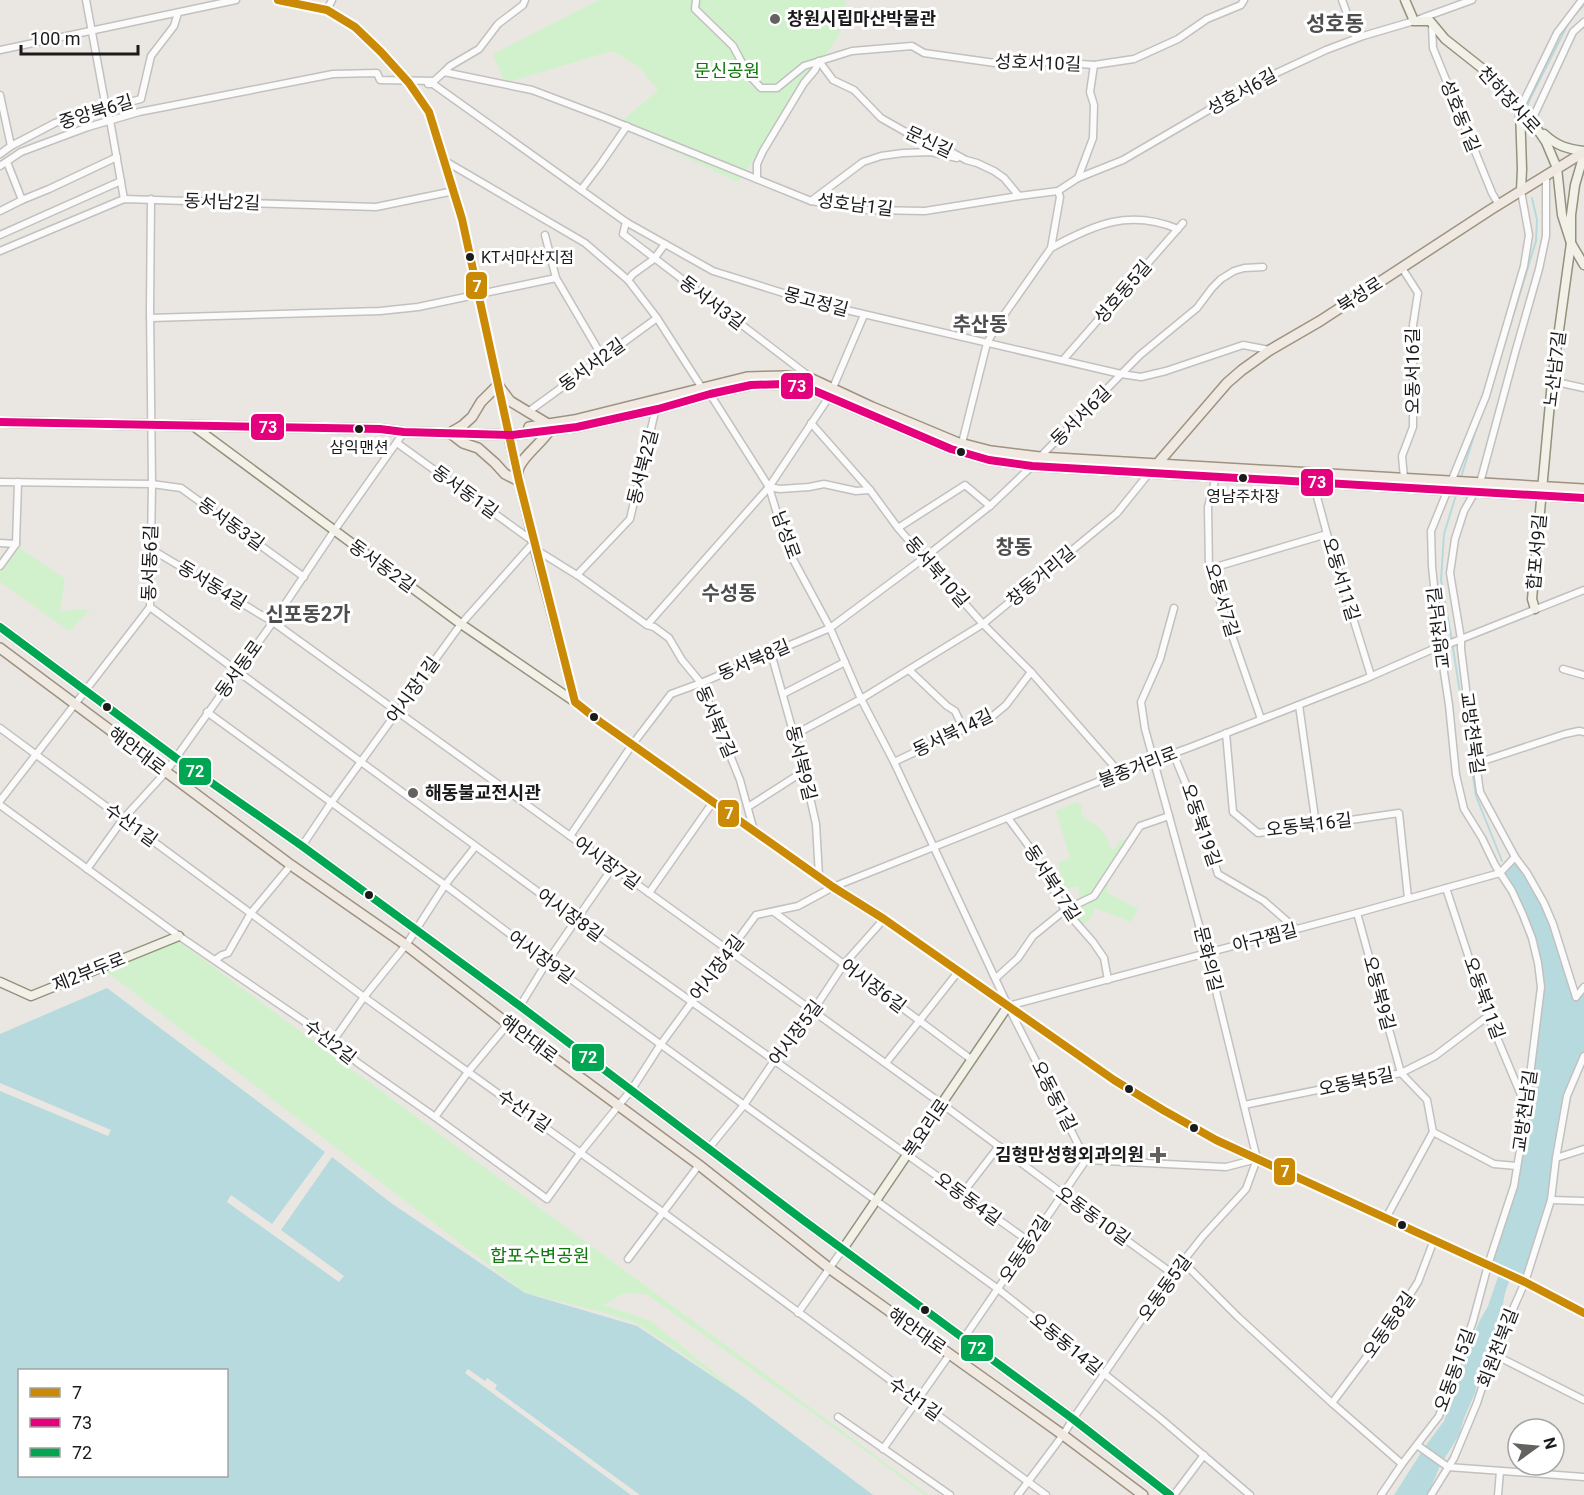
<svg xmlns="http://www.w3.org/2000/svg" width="1584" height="1495" viewBox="0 0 1584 1495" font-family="Roboto,'Noto Sans KR',sans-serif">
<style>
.park{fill:#d1f1cd}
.water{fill:#b6dadd;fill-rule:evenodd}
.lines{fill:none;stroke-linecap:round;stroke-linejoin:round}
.stream{stroke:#b6dadd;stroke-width:2}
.street-casing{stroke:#c2c1bf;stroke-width:9}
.secondary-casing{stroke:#93927c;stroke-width:11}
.primary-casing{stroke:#9f9280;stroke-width:12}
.street{stroke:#fcfbfb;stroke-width:6}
.secondary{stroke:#f2f1e8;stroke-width:8}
.primary{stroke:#efe9e2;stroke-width:9}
.bus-1-casing{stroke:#fff;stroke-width:12}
.bus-2-casing{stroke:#fff;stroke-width:12}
.bus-3-casing{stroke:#fff;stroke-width:12}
.bus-1{stroke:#cb8a05;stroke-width:8}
.bus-2{stroke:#e5007d;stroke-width:8}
.bus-3{stroke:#00a651;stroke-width:8}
.poi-dot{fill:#636261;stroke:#fff;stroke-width:2}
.bus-dot{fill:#1b1b1b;stroke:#fff;stroke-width:2}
.labels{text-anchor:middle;stroke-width:6;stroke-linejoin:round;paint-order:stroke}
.bus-label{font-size:16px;fill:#1b1b1b;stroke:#fff}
.poi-label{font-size:18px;font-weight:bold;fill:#1b1b1b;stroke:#fff;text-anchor:start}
.street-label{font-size:18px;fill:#1b1b1b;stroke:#fff}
.park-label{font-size:18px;fill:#0e760b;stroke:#fff}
.neighbourhood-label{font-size:20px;font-weight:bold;fill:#4e4e4e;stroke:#fff}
.quarter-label{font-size:21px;font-weight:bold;fill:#4e4e4e;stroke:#fff}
.line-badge{stroke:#fff;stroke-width:2}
.badge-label{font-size:16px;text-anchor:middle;font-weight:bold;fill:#fff}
</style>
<rect width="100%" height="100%" fill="#eae7e3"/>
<g class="park">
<polygon points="599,0 846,0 840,34 738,182 617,125 658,90 638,66 612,51 505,83 493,54"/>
<polygon points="20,548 65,579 60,611 91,609 69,631 0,582 0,571"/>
<path d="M1075,802L1082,806L1081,814C1097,828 1106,828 1111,850L1116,848L1118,843L1121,840H1126L1128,843L1105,873L1109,879L1107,892L1138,909L1131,922L1095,908L1093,915L1082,926L1070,912C1086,902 1079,902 1078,886L1065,889L1058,863L1070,858L1056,811Z"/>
<polygon points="178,941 929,1495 924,1495 867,1452 646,1294 624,1293 604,1305 651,1321 745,1398 677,1350 636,1323 602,1312 525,1293 103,969"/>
</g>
<g class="water">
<polygon points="1515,857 1545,907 1576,996 1584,988 1584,1056 1567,1096 1551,1200 1525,1282 1511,1276 1505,1293 1501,1314 1497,1323 1495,1334 1486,1360 1484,1371 1478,1379 1475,1393 1464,1418 1459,1435 1440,1466 1428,1494 1427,1495 1394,1495 1424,1448 1444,1421 1472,1339 1479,1322 1488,1306 1500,1271 1488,1265 1514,1186 1541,987 1532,938 1500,873"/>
<path d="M107,988L325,1152L272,1224L231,1195L227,1202L339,1282L344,1276L281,1230L332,1157L391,1203L525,1293L637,1326L745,1398L873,1495H640L495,1389L497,1385L487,1378L485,1381L468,1369L465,1373L631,1495H0V1091L108,1136L111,1130L0,1083V1034ZM226,1370V1476H20V1370Z"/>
</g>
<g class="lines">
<g class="stream">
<polyline points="1527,107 1530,99 1570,20 1584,5"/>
<polyline points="1510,326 1536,241 1537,220 1532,198"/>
<polyline points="1461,477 1479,420"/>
<polyline points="1456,495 1444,534 1441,580 1451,635 1476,796 1502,861"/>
</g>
<g class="street-casing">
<g id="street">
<polyline points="86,0 106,108 110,120 124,199"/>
<polyline points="278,0 327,10 355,27 381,52 409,83 429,112 462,219 508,434"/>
<polyline points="696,0 695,9 733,46 748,74 761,88 777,88 804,66 852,51 912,46 924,53 995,63 1055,62 1094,65 1134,59 1178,39 1207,19 1241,5 1244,0"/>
<polyline points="1342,0 1356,38"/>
<polyline points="327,10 332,0"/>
<polyline points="1432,25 1433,48 1492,193 1499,205"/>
<polyline points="0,50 236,0"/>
<polyline points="819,61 833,80 854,90 881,118 918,139 939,145 966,160 977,163 994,171 1004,178 1019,196"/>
<polyline points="444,72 450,66 479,49 498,24 523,5 525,0"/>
<polyline points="428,84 433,84 626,222 713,271 812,302 1121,374 1141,377 1166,371 1243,345 1269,350"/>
<polyline points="0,95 11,146"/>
<polyline points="1520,109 1557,33 1582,0"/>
<polyline points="1531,122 1573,32 1584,22"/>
<polyline points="0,154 11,146 55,123 92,110 106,108 141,99 151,56 174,26 178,13"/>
<polyline points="445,161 585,243 628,280 657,318 702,388 710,394 769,487 788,550 830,628 861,699 894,762 1008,1006 1086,1160 1226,1167 1257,1159"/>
<polyline points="0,166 21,152 88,127 139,112 333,74 377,73 380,80 434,81 444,72 532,90 606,118 811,201 867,210 925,211 1019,196 1058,191 1078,178 1093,138 1094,105 1090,92 1094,65"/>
<polyline points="1546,175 1546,236 1539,269 1515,353 1480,483 1464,511 1455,539 1450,573 1461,639 1461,649 1468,705 1480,792 1515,857 1527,873 1544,903 1553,924 1576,997"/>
<polyline points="1078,178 1123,160 1255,83 1326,50 1363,36 1414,21 1472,0"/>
<polyline points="757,179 757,164 763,151 804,83 815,70 819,61"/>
<polyline points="581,190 600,165 627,126"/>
<polyline points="22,200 49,189 117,157"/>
<polyline points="811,201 863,162 881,156 903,153 931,152 957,158"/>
<polyline points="0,211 22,200 7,162"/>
<polyline points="626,222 623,234 810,377"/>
<polyline points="0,235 121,181"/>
<polyline points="545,235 556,278 603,358"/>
<path d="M1051,248C1095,224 1129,209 1178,229"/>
<polyline points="0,251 124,199 376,207 454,191"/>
<polyline points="1402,268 1418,293 1413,325 1413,427 1402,456 1404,478"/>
<polyline points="628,280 633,274 654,259 665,244"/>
<polyline points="150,318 380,311 418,307 556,278"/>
<polyline points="1063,360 1183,223"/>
<polyline points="1552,381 1584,388"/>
<polyline points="528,412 657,318"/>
<polyline points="811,423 870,490 898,528 924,558 983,624 1031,672 1120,773"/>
<polyline points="962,443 987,343 999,322 1051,248 1060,197 1058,191"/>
<polyline points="1040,457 1140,355 1197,308 1212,288 1221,279 1234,271 1244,268 1263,267"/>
<polyline points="1216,477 1208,507 1209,569 1261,719"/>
<polyline points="0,482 152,484 181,488 304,577"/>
<polyline points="1313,482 1327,534 1371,676"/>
<polyline points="769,487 780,489 809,487 824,484 856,491 870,490"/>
<polyline points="898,528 965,485 990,506"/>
<polyline points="0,543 16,544"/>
<polyline points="151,549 273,622 942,1104 1063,1194 1173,1274 1187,1266 1238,1317 1332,1403 1402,1464 1381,1495"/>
<polyline points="535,549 580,577 647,625 654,627 669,638 682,660 701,683 740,780 754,831"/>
<polyline points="0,566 16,544 18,482"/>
<polyline points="1209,569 1327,534"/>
<polyline points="577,575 630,519 658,399"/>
<polyline points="150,607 575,919 1030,1242"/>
<polyline points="1174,608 1160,659 1141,702 1145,729 1207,954 1257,1159"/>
<polyline points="647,625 769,487 829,397 864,315"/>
<polyline points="771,653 804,771 816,824 819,876"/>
<polyline points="1563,669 1584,675"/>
<polyline points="909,670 947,706 955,711 963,728"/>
<polyline points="783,694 845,662"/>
<polyline points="1299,705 1316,825"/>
<polyline points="207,712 445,885 547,962 998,1289 1161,1419 1250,1495"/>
<polyline points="0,728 364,997 664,1213 1046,1495"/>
<polyline points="1226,733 1233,812 1258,833 1307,827 1316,825 1399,813 1408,898"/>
<polyline points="794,735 861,699 983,624 1117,513 1150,472"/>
<polyline points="1173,753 1200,818 1218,874 1264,901 1296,929"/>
<polyline points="894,762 994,715 1006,705 1031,672"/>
<polyline points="1477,763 1565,734 1579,731 1584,732"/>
<polyline points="0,801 150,607 152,484 150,309 151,199"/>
<polyline points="0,805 179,936 333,1041 358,1063 435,1117 547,1199 581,1152 632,1089 661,1044 756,915 798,906 833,887 1120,773 1191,747 1365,679 1440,646 1441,647 1584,590"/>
<polyline points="748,807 804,771"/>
<polyline points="1008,818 1028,845 1037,863 1049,876 1055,893 1065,910 1093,942 1104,958 1108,980"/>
<polyline points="570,836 632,745 671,694 701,683 830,628 924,558 990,506 1032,466"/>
<polyline points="302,846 331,803 461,624 534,542 397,443"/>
<polyline points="87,869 123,819 165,773 273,622 334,531 404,432"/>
<polyline points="1446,888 1488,1016 1526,1107"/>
<polyline points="649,893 713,802"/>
<polyline points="774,912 972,1060"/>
<polyline points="1357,913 1401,1073 1427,1100 1433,1132 1386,1218"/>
<polyline points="215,960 222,955 228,953 251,913 291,865"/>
<polyline points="996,978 1018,958 1033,936 1065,910 1094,896 1140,826 1169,816"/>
<polyline points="1576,997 1584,987"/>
<polyline points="520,1006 547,962 613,867"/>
<polyline points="1008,1006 1357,913 1500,873 1515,857"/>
<polyline points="333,1041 364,997 406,945 445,885 475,847"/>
<polyline points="886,1063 958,972"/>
<polyline points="1244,1105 1401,1073 1435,1056 1488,1016"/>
<polyline points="435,1117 468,1072 508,1024"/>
<polyline points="1433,1132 1494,1164 1517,1166"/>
<polyline points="709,1148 744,1105 774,1061 813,1011 844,964 884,919"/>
<polyline points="1556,1158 1584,1149"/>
<polyline points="962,1194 999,1146"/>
<polyline points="1551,1200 1584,1201"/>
<polyline points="628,1259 699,1165"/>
<polyline points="798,1313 843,1249"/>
<polyline points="964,1338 1086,1160"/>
<polyline points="1493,1354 1584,1400"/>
<polyline points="1332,1403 1365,1359 1382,1331 1402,1307 1418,1282 1434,1240"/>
<polyline points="838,1417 950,1495"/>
<polyline points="1417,1445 1448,1467 1584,1477"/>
<polyline points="883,1449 950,1354"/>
<polyline points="1402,1464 1439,1416 1473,1321 1488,1265 1514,1186 1523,1132 1541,987 1538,963 1532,938 1523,915 1512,891 1495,865 1482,838 1464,809 1456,775 1449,705 1440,646 1432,566 1431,531 1486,396 1524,266 1529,235 1521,191"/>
<polyline points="1018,1495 1063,1435 1073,1419 1173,1274 1203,1236 1246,1189 1257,1159"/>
<polyline points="1174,1495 1204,1455"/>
<polyline points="1431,1495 1454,1458 1477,1403 1493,1354 1525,1282 1551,1200 1556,1158 1567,1096 1584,1056"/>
<polyline points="1498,1495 1500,1471"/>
</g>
</g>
<g class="secondary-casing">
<g id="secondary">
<polyline points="1405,0 1414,21 1430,21 1445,39 1488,73 1535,126 1546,142 1557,168 1562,215 1571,243 1584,265"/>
<polyline points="287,2 287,0"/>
<polyline points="1520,109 1522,169 1521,191"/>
<path d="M1544,134C1557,146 1567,149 1584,151"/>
<polyline points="192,425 461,624 575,702"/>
<polyline points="508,434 535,549 575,702 599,721 833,887 884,919 1114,1080 1163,1110 1216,1140 1525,1282 1584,1313"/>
<polyline points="1535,609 1532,599 1552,381 1571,243 1571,215 1575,185 1584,154"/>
<polyline points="0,982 31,996 179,936"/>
<polyline points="843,1249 1008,1006"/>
</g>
</g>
<g class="primary-casing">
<g id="primary">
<polyline points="0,422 380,429 404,432 512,435 577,427 658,409 710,394 751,385 785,384 808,388 951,449 989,460 1032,466 1584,498"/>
<path d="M548,424L510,401L498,385L481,402L472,417L462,426L450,433L463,443L478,448L495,463L505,474L519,481C518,478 518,474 518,471C520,458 542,443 549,431"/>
<polyline points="529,427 574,420 747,377 786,376 812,379 872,407 956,442 991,451 1040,457 1584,489"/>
<polyline points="1158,463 1227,383 1242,370 1270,350 1320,321 1490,210 1584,152"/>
<polyline points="0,627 176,758 302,846 520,1006 803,1220 1073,1419 1170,1495"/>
<polyline points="0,648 291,865 406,945 508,1024 699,1165 829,1268 1063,1435 1143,1495"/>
</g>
</g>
<use href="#street" class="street"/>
<use href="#secondary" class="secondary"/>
<use href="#primary" class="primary"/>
<g class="bus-1-casing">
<polyline id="bus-1" points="278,0 327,10 355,27 381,52 409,83 429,112 462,219 519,481 575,702 599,721 833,887 884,919 1114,1080 1163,1110 1216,1140 1525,1282 1584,1313"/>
</g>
<g class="bus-2-casing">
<polyline id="bus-2" points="0,422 380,429 404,432 512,435 577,427 658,409 710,394 751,385 785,384 808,388 951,449 989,460 1032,466 1584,498"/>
</g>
<g class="bus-3-casing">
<polyline id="bus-3" points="0,627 176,758 302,846 520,1006 803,1220 1073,1419 1170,1495"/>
</g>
<use href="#bus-1" class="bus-1"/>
<use href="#bus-2" class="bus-2"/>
<use href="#bus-3" class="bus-3"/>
</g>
<g class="poi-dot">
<circle cx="775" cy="19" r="6"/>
<circle cx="413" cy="793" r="6"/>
<path d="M1155 1146h6v6h6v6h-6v6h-6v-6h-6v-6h6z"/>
</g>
<g class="bus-dot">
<circle cx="470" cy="257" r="5"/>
<circle cx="359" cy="429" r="5"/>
<circle cx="961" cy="452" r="5"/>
<circle cx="1243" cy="478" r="5"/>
<circle cx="107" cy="707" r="5"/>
<circle cx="594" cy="717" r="5"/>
<circle cx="369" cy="895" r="5"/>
<circle cx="1129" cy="1089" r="5"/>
<circle cx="1194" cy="1128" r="5"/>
<circle cx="1402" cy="1225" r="5"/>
<circle cx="925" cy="1310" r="5"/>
</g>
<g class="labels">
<g class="bus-label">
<text x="481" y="263" text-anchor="start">KT서마산지점</text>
<text x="359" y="453">삼익맨션</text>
<text x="1243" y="502">영남주차장</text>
</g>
<g class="poi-label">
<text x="787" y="25">창원시립마산박물관</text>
<text x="425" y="799">해동불교전시관</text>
<text x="1144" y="1161" text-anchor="end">김형만성형외과의원</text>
</g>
<g class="street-label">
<text transform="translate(1038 63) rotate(2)" y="6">성호서10길</text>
<text transform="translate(1242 92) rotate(-29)" y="6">성호서6길</text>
<text transform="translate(1509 100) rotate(48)" y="6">천하장사로</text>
<text transform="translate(96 112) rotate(-17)" y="6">중앙북6길</text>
<text transform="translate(1460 116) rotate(68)" y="6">성호동1길</text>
<text transform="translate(929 142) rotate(25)" y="6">문신길</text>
<text transform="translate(222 202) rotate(2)" y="6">동서남2길</text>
<text transform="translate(855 205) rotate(7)" y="6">성호남1길</text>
<text transform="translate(1123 292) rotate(-49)" y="6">성호동5길</text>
<text transform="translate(1360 295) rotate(-33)" y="6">북성로</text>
<text transform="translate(816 302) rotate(15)" y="6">몽고정길</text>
<text transform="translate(712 303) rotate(37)" y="6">동서서3길</text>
<text transform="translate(592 365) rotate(-36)" y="6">동서서2길</text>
<text transform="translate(1555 369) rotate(-83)" y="6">노산남7길</text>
<text transform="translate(1413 371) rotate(-90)" y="6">오동서16길</text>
<text transform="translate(1081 416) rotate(-45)" y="6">동서서6길</text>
<text transform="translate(643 467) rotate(-76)" y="6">동서북2길</text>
<text transform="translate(465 492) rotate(36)" y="6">동서동1길</text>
<text transform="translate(231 524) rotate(36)" y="6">동서동3길</text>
<text transform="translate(786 535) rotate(70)" y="6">남성로</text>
<text transform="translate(1537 552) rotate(-85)" y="6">합포서9길</text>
<text transform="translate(150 563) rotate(-88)" y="6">동서동6길</text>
<text transform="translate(382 566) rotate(36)" y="6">동서동2길</text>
<text transform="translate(937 572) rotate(49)" y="6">동서북10길</text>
<text transform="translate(1041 576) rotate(-40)" y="6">창동거리길</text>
<text transform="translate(1341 579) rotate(73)" y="6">오동서11길</text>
<text transform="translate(212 585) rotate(31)" y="6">동서동4길</text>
<text transform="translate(1222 600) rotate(73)" y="6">오동서7길</text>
<text transform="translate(1439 628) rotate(-97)" y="6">교방천남길</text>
<text transform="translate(754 660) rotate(-23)" y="6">동서북8길</text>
<text transform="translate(239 669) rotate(-54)" y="6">동서동로</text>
<text transform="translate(413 690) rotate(-54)" y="6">어시장1길</text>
<text transform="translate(716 722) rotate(67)" y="6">동서북7길</text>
<text transform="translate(953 733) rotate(-26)" y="6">동서북14길</text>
<text transform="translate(1472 733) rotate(82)" y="6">교방천북길</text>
<text transform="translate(137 751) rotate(37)" y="6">해안대로</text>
<text transform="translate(801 763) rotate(76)" y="6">동서북9길</text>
<text transform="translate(1138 767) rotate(-21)" y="6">불종거리로</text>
<text transform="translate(131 825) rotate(36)" y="6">수산1길</text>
<text transform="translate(1201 825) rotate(71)" y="6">오동북19길</text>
<text transform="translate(1309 825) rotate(-7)" y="6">오동북16길</text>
<text transform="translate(607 863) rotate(36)" y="6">어시장7길</text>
<text transform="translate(1052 883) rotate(57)" y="6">동서북17길</text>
<text transform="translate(570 915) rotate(36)" y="6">어시장8길</text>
<text transform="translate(1265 938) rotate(-15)" y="6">아구찜길</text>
<text transform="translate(541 957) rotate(36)" y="6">어시장9길</text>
<text transform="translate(1208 959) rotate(76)" y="6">문화의길</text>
<text transform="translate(717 968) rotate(-53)" y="6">어시장4길</text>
<text transform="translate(89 972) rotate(-22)" y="6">제2부두로</text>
<text transform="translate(873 986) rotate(37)" y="6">어시장6길</text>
<text transform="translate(1379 993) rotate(75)" y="6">오동북9길</text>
<text transform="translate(1484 998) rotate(70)" y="6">오동북11길</text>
<text transform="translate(796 1033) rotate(-53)" y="6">어시장5길</text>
<text transform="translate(529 1039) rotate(37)" y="6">해안대로</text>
<text transform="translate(330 1042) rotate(38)" y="6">수산2길</text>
<text transform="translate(1356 1082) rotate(-12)" y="6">오동북5길</text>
<text transform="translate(1054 1096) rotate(63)" y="6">오동동1길</text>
<text transform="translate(524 1111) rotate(35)" y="6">수산1길</text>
<text transform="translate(1525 1111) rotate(-82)" y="6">교방천남길</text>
<text transform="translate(926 1128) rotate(-56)" y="6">복요리로</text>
<text transform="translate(968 1199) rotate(36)" y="6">오동동4길</text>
<text transform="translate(1093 1216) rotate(36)" y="6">오동동10길</text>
<text transform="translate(1025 1249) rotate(-56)" y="6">오동동2길</text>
<text transform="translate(1165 1288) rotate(-54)" y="6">오동동5길</text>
<text transform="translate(1389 1325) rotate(-55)" y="6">오동동8길</text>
<text transform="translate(917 1331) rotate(35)" y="6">해안대로</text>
<text transform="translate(1066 1344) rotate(39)" y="6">오동동14길</text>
<text transform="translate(1498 1348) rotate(-69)" y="6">회원천북길</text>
<text transform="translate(1455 1370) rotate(-70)" y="6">오동동15길</text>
<text transform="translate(915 1399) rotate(36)" y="6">수산1길</text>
</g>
<g class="park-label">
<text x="727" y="77">문신공원</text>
<text x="540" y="1262">합포수변공원</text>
</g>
<g class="neighbourhood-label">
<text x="980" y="331">추산동</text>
<text x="1014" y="554">창동</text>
<text x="729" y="600">수성동</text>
<text x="308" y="621">신포동2가</text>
</g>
<g class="quarter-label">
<text x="1335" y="31">성호동</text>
</g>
</g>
<g class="line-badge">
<rect x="465" y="271" width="23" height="29" rx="6" fill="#cb8a05"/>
<rect x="780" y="372" width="34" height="28" rx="6" fill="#e5007d"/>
<rect x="250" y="413" width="35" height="28" rx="6" fill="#e5007d"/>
<rect x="1300" y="468" width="34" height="29" rx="6" fill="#e5007d"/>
<rect x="178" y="757" width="34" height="29" rx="6" fill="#00a651"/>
<rect x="717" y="799" width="23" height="29" rx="6" fill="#cb8a05"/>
<rect x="571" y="1043" width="34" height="29" rx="6" fill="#00a651"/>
<rect x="1273" y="1157" width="23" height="29" rx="6" fill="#cb8a05"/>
<rect x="960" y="1334" width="34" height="28" rx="6" fill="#00a651"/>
</g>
<g class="badge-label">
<text x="477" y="292">7</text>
<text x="797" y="392">73</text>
<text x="268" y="433">73</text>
<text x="1317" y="488">73</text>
<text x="195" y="777">72</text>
<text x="729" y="819">7</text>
<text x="588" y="1063">72</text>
<text x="1285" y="1177">7</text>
<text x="977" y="1354">72</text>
</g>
<rect x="18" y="1369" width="210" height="108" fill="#ffffff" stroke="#a4a4a4" stroke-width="1.5"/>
<rect x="30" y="1388" width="30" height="9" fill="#cb8a05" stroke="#a4a4a4" stroke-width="1.5"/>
<text x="72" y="1399" font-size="18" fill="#1b1b1b">7</text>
<rect x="30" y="1418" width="30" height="9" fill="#e5007d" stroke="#a4a4a4" stroke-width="1.5"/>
<text x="72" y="1429" font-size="18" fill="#1b1b1b">73</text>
<rect x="30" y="1448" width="30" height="9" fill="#00a651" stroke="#a4a4a4" stroke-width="1.5"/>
<text x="72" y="1459" font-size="18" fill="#1b1b1b">72</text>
<g transform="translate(1536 1447) rotate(75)"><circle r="28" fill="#ffffff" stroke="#a4a4a4" stroke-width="1.5"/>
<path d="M0-4.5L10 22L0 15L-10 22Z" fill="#636261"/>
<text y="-9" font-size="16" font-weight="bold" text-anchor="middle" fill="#1b1b1b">N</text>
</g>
<path d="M21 45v9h117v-9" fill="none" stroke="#1b1b1b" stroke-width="3"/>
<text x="30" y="45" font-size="18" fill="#1b1b1b" stroke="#ffffff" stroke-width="4.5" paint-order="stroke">100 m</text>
</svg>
